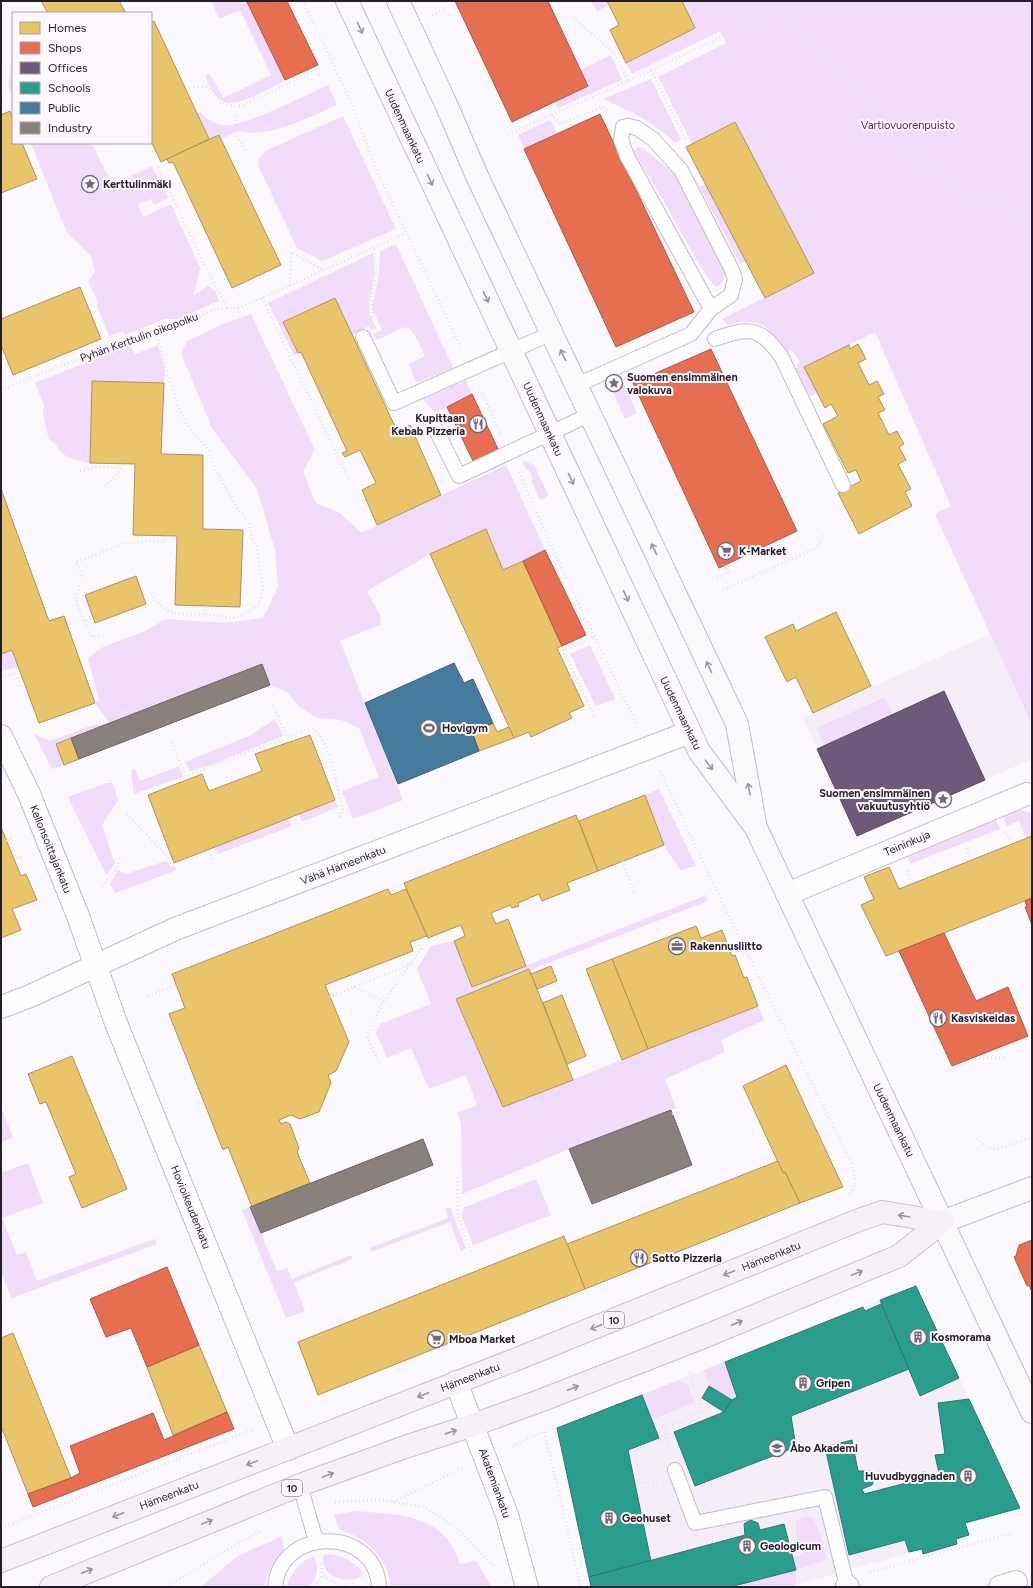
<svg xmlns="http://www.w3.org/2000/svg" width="1033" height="1588" viewBox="0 0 1033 1588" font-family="Figtree,sans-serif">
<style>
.built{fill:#f5eef9}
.green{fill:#f1dcfb}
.homes{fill:#e9c46a;stroke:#ae9257}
.shops{fill:#e76f51;stroke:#ad5745}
.offices{fill:#6d597a;stroke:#584762}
.schools{fill:#2a9d8f;stroke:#297771}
.public{fill:#457b9d;stroke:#3c5f7a}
.industry{fill:#8a817c;stroke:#6c6363}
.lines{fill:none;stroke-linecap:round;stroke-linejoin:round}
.service-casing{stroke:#c1bcc4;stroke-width:16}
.minor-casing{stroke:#c1bcc4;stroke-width:24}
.secondary-casing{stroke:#c1bcc4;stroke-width:24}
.trunk-casing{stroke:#c7c0cc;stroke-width:24}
.path{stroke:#e3e2e4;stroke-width:2.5;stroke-dasharray:1 3;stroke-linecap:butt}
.service{stroke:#fefeff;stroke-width:14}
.minor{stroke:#fefeff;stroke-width:22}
.secondary{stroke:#fbf9fc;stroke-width:22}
.trunk{stroke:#f6f0f8;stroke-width:22}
.oneway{stroke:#9b969e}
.oneway2{stroke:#98929b}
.labels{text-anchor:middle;stroke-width:4;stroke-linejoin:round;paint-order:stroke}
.shield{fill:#fcf8fe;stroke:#665f6a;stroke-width:1}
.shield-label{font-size:10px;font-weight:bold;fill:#261e2a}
.park-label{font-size:11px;fill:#511e67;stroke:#fcf8fe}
.street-label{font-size:11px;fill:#261e2a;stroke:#fcf8fe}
.poi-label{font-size:11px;font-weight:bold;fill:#261e2a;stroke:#fcf8fe;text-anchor:start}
</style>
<rect width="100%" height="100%" fill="#fbf9fd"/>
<g class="built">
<polygon points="990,634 1032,725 1032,759 857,836 803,718"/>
<polygon points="916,1286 1020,1508 965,1523 969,1535 956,1539 957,1544 923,1554 922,1549 790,1587 591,1587 557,1428"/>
</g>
<g class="green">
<path d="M211,1H241L243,3L247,2L285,80C270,88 238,109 223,101C214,97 210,86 206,78L207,74H210L223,98L271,75L240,10L219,19Z"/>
<polygon points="591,1 607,1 609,5 597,11"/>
<path d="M682,1H1032V725L935,514L951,506L875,332L805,367L817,392L810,397L796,370L799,360L792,350L784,353C770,325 759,316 727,325L722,319L814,273L735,122L692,144L658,77L726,43L720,31L632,74L626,63L695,28Z"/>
<polygon points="13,45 13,98 8,85"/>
<polygon points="611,55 622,80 558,108 555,101 587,86 580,70"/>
<path d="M651,79L681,140L675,143C654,122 630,111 603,99Z"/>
<path d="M328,85L337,105C309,117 269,139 238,131L221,139L219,135L209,139L197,114L200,112C206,118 212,123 221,125C241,129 306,95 328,85Z"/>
<polygon points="343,116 396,229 322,261 297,248 258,165 259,158 265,151"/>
<polygon points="550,120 557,133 524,149 518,135"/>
<polygon points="31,143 92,143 112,185 152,166 168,198 154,205 151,199 138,204 143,217 171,204 200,268 194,295 208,286 215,291 219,301 177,319 165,319 125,335 123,331 109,336 97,306 98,302 88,282 95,272 91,256 69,235 62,221"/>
<polygon points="639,147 643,148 677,176 720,262 726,271 722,284 715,287 702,269 659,193 633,151"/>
<polygon points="706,184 745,261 740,264 699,186"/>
<path d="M396,244L453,368L416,383L409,364L425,356C420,346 416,331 405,327L376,340L373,334L382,330L372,308L379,274L380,251Z"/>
<polygon points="373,253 375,274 369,302 370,315 376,328 371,330 369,326 352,335 283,322 298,353 294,355 268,303"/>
<polygon points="251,314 315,450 303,472 316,503 340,513 361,533 506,465 545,550 503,570 485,529 430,554 367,591 381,617 380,625 340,641 403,800 353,819 342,791 379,777 359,728 341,720 318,718 299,707 287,692 270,685 262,664 56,744 64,765 52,769 34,734 50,741 90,726 109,723 95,703 99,700 88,658 103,647 143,632 166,619 225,623 263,618 278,587 275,550 257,489 212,428 181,353 187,341 221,325"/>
<path d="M130,345L135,354L158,345L165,369L164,383L92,381L90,463C77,460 60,458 56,444L49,440L43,414L44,405L35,383Z"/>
<polygon points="620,376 637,413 625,419 608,381"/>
<polygon points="466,380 472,394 435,413 423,399"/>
<polygon points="523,461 534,465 548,495 540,501 531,480 533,479 529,469 526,470"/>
<polygon points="590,645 615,699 596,706 570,654"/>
<polygon points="12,650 18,667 1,671 1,654"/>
<polygon points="885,697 893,715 824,746 817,728"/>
<polygon points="275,719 283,736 211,765 190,771 185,762 249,736"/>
<polygon points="179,766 183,777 134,794 131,773 132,769 135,769 140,781"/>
<polygon points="107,783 113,783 118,800 102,825 115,863 106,875 68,797"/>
<polygon points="659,789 696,866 680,870 664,845 645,795"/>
<polygon points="335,800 338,807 302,822 299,814"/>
<polygon points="1015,809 1032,813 1032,836 1026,838 1019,821 1007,826 1000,810"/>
<polygon points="994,814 1000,829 910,864 904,849"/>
<polygon points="288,818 292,826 218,854 215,847"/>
<polygon points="166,861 171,866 175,866 177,870 115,893 110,884 118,870 126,874"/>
<polygon points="706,895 708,901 456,999 503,1107 758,1006 764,1020 721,1040 725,1052 665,1079 676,1108 569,1149 462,1194 461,1123 457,1113 477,1105 466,1075 429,1089 411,1048 387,1058 376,1033 380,1024 431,1004 417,969 431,946 454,941 472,987"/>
<polygon points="1,1106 13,1138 1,1142"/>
<polygon points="28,1163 43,1203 2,1218 17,1255 26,1252 37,1281 155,1239 157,1244 12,1298 1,1272 1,1173"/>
<polygon points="536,1179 551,1215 473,1245 462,1217 463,1208"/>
<polygon points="250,1207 277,1271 287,1268 292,1279 351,1255 353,1259 294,1282 305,1311 286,1318 242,1210"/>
<polygon points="450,1207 466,1248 461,1251 450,1222 371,1252 370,1248 448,1218 445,1209"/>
<polygon points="725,1362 737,1397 732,1400 710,1387 704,1370"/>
<polygon points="678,1380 688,1385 695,1402 651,1420 642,1395"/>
<path d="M356,1511C388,1514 426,1513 448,1540C453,1547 457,1556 460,1564L476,1561L492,1587H391C388,1558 367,1538 340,1530L334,1515Z"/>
<path d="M804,1516L812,1517C821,1530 823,1545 827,1559L796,1570V1582L792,1587H744L742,1584L796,1570L793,1557L803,1553C799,1543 793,1531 797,1520Z"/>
<polygon points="282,1536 284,1546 283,1552 268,1574 264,1587 201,1587 238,1556"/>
<path d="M324,1554C341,1554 354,1560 363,1574L361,1577C344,1585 318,1575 324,1554Z"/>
<path d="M313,1556C320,1568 318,1577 309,1587H287C290,1573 300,1562 313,1556Z"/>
</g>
<g class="homes">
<polygon points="41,1 119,1 126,13 48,13"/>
<polygon points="607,1 682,1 695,28 626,63 610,30 619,25"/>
<polygon points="154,21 209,139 161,162 151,141 151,22"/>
<polygon points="10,111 13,120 13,143 22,143 37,179 1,193 1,115"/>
<polygon points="735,122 814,273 765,298 686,147"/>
<polygon points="219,135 281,265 232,288 173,162 169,163 167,159"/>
<polygon points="80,287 101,339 13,375 1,345 1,319"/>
<polygon points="335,298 397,431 410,425 441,495 377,525 362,490 376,483 360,450 345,457 342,453 347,451 301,352 298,353 283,322"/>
<polygon points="858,344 866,359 858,363 869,385 877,381 884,394 878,397 885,410 878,413 889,435 897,431 904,444 899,447 906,460 898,464 911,489 905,492 912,506 859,534 838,493 861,481 856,470 848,473 823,424 838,416 831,404 825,408 804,367 849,345 850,349"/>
<polygon points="92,381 164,383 161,454 203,455 203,529 243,530 240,607 175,605 177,536 133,535 135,464 90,463"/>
<polygon points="1,489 49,621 64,616 95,703 39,723 12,650 1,654"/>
<polygon points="486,529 503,570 523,561 562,646 557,648 584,706 569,713 572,718 531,737 529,732 514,738 430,554"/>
<polygon points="136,576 146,604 95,623 85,595"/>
<polygon points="836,612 871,686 813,713 796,677 787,682 765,637 793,624 796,631"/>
<polygon points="493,723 497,732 509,727 514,738 479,751 472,732"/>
<polygon points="310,735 335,800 174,863 148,795 202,774 209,791 262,771 255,754"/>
<polygon points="71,738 79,759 64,765 56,744"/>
<polygon points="645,795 664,845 598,871 579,821"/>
<polygon points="576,815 598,871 567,883 570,890 542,901 539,894 518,903 519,906 512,908 510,905 491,913 496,924 508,919 526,966 472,987 454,941 465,936 461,925 428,938 404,883"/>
<polygon points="1,827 21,876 26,874 37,900 12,909 21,930 1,938"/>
<polygon points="1032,836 1032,898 886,956 861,905 874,899 864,877 889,867 899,889"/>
<polygon points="388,889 391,895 406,889 427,936 410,942 413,951 325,985 349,1042 336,1071 328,1075 331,1083 319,1112 300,1119 291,1115 279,1120 281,1124 286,1122 290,1124 299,1148 297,1152 310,1183 252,1207 228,1147 223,1150 169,1014 185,1008 172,974"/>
<polygon points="696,926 701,938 722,930 732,956 735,955 744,978 747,977 758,1006 648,1049 612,959"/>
<polygon points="612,959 648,1049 622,1060 586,969"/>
<polygon points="551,966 557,981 537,989 531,974"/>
<polygon points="529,969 573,1080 503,1107 456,999"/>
<polygon points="562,995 586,1056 567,1064 543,1003"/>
<polygon points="72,1056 127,1189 82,1208 69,1177 76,1174 46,1102 40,1104 28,1074"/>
<polygon points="786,1065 843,1187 800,1203 785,1172 783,1173 743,1086"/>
<polygon points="778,1161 783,1173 785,1172 800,1203 585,1289 567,1244"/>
<polygon points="564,1236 585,1289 318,1395 298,1342"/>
<polygon points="13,1333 71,1478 28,1494 1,1426 1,1338"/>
<polygon points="199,1345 227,1412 173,1435 147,1367"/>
</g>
<g class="shops">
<polygon points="287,1 318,65 285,80 247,2"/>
<polygon points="455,1 548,1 588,86 512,122"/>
<polygon points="600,114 694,312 616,347 524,149"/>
<polygon points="711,349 797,531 719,568 633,383"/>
<polygon points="472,394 498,449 473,461 447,407"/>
<polygon points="545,550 586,635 562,646 523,561"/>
<polygon points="1032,898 1032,925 1025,907 1027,907 1025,901"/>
<polygon points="944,933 976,1001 1008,987 1028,1036 952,1066 899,951"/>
<polygon points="1032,1240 1032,1292 1029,1285 1027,1286 1014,1257 1016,1256 1019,1245"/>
<polygon points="167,1267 199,1345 147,1367 131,1328 106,1337 90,1299"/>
<polygon points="227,1412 234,1429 33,1507 28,1494 71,1478 80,1473 70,1446 153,1413 164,1440"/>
</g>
<polygon class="offices" points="944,691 985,780 857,836 817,749"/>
<g class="schools">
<polygon points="916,1286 959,1378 920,1396 880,1300"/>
<polygon points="881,1304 909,1369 791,1416 796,1447 695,1486 674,1432 724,1412 732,1400 737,1397 725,1362 863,1307 865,1311"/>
<polygon points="709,1386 732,1400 724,1412 702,1398"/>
<polygon points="642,1395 659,1438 628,1450 651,1561 589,1577 557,1428"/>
<polygon points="969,1399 1020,1508 965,1523 969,1535 956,1539 957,1544 923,1554 922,1549 909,1552 905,1540 849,1555 825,1447 852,1440 858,1471 870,1471 875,1478 872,1485 862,1489 864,1494 914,1481 912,1475 925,1472 927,1477 939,1473 935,1455 945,1454 938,1403"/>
<polygon points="750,1520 758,1523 760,1530 784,1524 796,1570 730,1587 591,1587 589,1577 745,1535 744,1524"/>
</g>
<polygon class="public" points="454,663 464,683 473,679 493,723 472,732 479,751 398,784 365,703"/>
<g class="industry">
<polygon points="262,664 270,685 79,759 71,738"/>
<polygon points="671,1110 692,1165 592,1204 569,1149"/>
<polygon points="423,1139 433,1165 261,1233 250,1207"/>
</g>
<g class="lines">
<g class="service-casing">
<g id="service">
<polyline points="363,337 394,403 552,333"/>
<path d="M715,339C749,327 759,326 781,356L843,485"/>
<polyline points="577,385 691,334 711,309 731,295 735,279 732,270 681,170 653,139 637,128 629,126 623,127 621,140 627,156 711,309"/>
<polyline points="433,424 459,476 591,414"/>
<polyline points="675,1470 695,1523 825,1497 847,1586"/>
<polyline points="300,1485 316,1541"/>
<path d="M275,1587C280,1526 376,1526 379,1587"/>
</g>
</g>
<g class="minor-casing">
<g id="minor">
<polyline points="1,736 29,794 78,916 116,1023 288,1449"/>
<polyline points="787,894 1027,794"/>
<polyline points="1,1007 28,997 175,929 690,732"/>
<polyline points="456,1382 507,1515 527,1587"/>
<polyline points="847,1586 848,1587"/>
<polyline points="1000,1587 1016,1582"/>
</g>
</g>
<g class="secondary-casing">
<g id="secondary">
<polyline points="347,1 699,751 756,828 1032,1412"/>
<polyline points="398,1 446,104 477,176 737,724 755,823"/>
<polyline points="942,1222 1032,1188"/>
</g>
</g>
<g class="trunk-casing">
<g id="trunk">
<polyline points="1,1561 522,1357 859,1220 882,1212 942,1222"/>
<polyline points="51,1587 300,1485 405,1447 473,1425 537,1402 701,1338 899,1256 942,1222"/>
</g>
</g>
<g class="path">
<polyline points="303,1 352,104 376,169 462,350"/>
<polyline points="781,1 788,21"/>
<polyline points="432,15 444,10"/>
<polyline points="573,17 614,53 628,81"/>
<polyline points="723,36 788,21 877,112 912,153 960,193 994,206 1032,210"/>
<polyline points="651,70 686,140"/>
<path d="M194,87H208C217,100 225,106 241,106L320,68"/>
<polyline points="551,114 560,124 603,107 609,113"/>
<polyline points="235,116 237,137 248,153"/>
<polyline points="508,134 628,81 723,36 777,1"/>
<polyline points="158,167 202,260 228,309"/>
<polyline points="290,286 291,252 323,270"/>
<polyline points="262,298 350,482"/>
<polyline points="238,308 262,370 259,392"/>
<polyline points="373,317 371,298 377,274 374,247"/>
<polyline points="155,332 178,406 186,423 209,451 213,464 227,491 237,508 249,521 252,538 257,548 263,589 259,604 250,612 233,618 204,614"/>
<polyline points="480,389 501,433"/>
<polyline points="1,390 128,339 179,325 216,309 238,308 262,298 406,233"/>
<polyline points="80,471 95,467 122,467"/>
<polyline points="519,472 552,548 637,725"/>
<polyline points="104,486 113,479 124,464"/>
<polyline points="130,544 146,541 164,541 167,536"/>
<polyline points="717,578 728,573 725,565"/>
<polyline points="723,590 816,548 825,534"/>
<path d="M151,593C165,616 179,615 204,614L207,606"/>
<polyline points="91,619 84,621 75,598 83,578 76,562 129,542"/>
<polyline points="84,621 92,637 102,635"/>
<polyline points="1,677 16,673 21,687 25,686"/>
<polyline points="570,678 576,676"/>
<polyline points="273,705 287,737"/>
<polyline points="594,716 563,650 595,637"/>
<path d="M171,742L186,776L312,728C332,743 335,782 342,806L343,810L339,818"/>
<path d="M660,771L723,904L851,1162C855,1175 858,1183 849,1195"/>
<polyline points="127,814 174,864 209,851 209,849"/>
<polyline points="294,816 299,829"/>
<polyline points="1005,832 1013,844"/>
<polyline points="6,841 9,839 18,859 24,856"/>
<polyline points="967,848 971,860"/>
<polyline points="209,851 214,862"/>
<polyline points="622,861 634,892"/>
<polyline points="907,871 912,884"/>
<polyline points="102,886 114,873 122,856"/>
<polyline points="354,987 384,1001"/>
<polyline points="148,996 176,985"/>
<polyline points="329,997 411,964"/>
<polyline points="379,1063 367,1036 384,1001 421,949 417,939"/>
<polyline points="946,1072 979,1058 1007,1058"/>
<polyline points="672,1114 679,1111"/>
<polyline points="977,1139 989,1148 998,1149 1032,1137"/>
<polyline points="457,1177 458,1216 472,1255"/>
<polyline points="509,1448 544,1431 581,1587"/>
<polyline points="670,1450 664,1428 702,1412 689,1370"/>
<polyline points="657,1483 641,1483 635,1451 667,1437"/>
<polyline points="335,1502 382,1500 425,1507 458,1529 493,1566"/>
<polyline points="393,1502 462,1468"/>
<polyline points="1,1528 252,1430"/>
<polyline points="321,1564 323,1575"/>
<polyline points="870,1572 1013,1533"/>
<polyline points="341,1586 355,1583"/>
<polyline points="166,1587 237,1544 261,1531"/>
<polyline points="314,1587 323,1575 341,1587"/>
</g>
<use href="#service" class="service"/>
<use href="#minor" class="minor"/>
<use href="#secondary" class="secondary"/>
<use href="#trunk" class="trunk"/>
</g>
<defs><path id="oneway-shaft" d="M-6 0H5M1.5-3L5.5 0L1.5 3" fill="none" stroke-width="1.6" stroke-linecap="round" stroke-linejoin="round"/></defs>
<g class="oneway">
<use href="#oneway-shaft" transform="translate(360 28) rotate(65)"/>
<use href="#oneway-shaft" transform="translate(430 180) rotate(65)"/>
<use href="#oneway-shaft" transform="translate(486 297) rotate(65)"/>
<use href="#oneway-shaft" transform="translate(563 355) rotate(-116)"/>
<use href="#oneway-shaft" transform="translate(571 479) rotate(65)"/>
<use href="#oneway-shaft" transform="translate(654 549) rotate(-115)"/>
<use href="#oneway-shaft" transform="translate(626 596) rotate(65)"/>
<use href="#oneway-shaft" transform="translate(709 667) rotate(-115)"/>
<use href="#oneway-shaft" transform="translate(709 765) rotate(53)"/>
<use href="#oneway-shaft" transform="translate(749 789) rotate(-100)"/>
</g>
<g class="oneway2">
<use href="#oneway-shaft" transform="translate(904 1216) rotate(-171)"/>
<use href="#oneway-shaft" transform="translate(729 1273) rotate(158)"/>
<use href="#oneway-shaft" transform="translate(857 1273) rotate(-22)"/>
<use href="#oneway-shaft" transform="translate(737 1323) rotate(-23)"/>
<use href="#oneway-shaft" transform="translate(596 1327) rotate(158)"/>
<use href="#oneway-shaft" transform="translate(573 1388) rotate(-21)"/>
<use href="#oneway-shaft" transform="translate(423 1395) rotate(158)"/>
<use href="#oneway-shaft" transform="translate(451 1432) rotate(-18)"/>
<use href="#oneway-shaft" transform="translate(252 1463) rotate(159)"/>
<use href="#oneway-shaft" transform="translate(328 1475) rotate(-20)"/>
<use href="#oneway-shaft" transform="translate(118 1515) rotate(159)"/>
<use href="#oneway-shaft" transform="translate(207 1522) rotate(-22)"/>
<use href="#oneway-shaft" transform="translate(87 1571) rotate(-22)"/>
</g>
<defs>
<g id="sight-ring" transform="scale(0.9)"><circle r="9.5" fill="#fcf8fe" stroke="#716b74" stroke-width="1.5"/><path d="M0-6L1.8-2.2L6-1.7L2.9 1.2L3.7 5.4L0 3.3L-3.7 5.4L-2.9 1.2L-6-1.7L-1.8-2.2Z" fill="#716b74"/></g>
<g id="restaurant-ring" transform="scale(0.9)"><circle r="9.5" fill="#fcf8fe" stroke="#716b74" stroke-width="1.5"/><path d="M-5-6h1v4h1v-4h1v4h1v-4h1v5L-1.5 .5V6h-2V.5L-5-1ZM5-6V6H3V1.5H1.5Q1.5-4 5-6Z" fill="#716b74"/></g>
<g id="supermarket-ring" transform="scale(0.9)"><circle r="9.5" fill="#fcf8fe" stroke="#716b74" stroke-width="1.5"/><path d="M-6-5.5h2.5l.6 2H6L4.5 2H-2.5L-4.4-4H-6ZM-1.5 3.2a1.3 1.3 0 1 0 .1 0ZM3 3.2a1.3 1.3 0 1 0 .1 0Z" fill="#716b74"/></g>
<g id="stadium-ring" transform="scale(0.9)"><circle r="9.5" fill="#fcf8fe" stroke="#716b74" stroke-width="1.5"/><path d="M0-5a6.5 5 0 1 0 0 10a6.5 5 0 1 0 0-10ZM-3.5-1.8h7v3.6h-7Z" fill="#716b74"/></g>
<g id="office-ring" transform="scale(0.9)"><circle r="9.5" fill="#fcf8fe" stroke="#716b74" stroke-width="1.5"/><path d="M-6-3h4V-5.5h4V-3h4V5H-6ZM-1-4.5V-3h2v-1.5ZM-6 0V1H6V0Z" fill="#716b74"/></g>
<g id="building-ring" transform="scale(0.9)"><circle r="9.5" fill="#fcf8fe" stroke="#716b74" stroke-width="1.5"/><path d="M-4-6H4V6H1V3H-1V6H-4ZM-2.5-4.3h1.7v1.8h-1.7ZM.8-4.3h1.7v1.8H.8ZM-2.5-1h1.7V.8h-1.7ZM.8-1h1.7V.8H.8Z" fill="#716b74"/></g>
<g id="university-ring" transform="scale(0.9)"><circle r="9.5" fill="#fcf8fe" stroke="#716b74" stroke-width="1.5"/><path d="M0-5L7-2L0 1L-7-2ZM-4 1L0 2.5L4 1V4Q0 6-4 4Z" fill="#716b74"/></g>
</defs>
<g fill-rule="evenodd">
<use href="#sight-ring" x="90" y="184"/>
<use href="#sight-ring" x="614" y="383"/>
<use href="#restaurant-ring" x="478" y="424"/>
<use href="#supermarket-ring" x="726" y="551"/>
<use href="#stadium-ring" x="429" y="728"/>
<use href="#sight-ring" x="943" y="799"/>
<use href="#office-ring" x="677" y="946"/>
<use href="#restaurant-ring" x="938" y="1018"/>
<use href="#restaurant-ring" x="639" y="1258"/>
<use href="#building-ring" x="918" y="1337"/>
<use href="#supermarket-ring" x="436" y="1339"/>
<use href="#building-ring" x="803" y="1383"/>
<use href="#university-ring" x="777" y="1448"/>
<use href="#building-ring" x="968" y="1476"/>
<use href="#building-ring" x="609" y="1518"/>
<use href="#building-ring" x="747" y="1546"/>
</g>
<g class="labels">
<g class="shield">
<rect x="604" y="1312" width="20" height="16" rx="3"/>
<rect x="282" y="1480" width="20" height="16" rx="3"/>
</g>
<g class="shield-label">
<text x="614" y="1324">10</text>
<text x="292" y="1492">10</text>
</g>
<g class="park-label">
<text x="908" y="129">Vartiovuorenpuisto</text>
</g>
<g class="street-label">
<text transform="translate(405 126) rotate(65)" y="4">Uudenmaankatu</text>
<text transform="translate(139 337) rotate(-20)" y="4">Pyhän Kerttulin oikopolku</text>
<text transform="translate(543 419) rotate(65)" y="4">Uudenmaankatu</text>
<text transform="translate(681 713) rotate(64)" y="4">Uudenmaankatu</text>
<text transform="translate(907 843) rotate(-23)" y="4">Teininkuja</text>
<text transform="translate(51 849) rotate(68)" y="4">Kellonsoittajankatu</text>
<text transform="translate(343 865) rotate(-21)" y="4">Vähä Hämeenkatu</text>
<text transform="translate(894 1120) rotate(64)" y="4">Uudenmaankatu</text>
<text transform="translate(191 1207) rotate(68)" y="4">Hovioikeudenkatu</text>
<text transform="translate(771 1256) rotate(-22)" y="4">Hämeenkatu</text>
<text transform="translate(470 1377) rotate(-21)" y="4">Hämeenkatu</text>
<text transform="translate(495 1483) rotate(70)" y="4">Akatemiankatu</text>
<text transform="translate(169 1495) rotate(-21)" y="4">Hämeenkatu</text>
</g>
<g class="poi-label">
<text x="103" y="188">Kerttulinmäki</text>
<text x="627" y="381">Suomen ensimmäinen<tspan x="627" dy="13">valokuva</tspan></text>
<text x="465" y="422" text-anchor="end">Kupittaan<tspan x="465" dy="13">Kebab Pizzeria</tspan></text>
<text x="739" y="555">K-Market</text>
<text x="442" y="732">Hovigym</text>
<text x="930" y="797" text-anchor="end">Suomen ensimmäinen<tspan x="930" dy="13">vakuutusyhtiö</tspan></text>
<text x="690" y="950">Rakennusliitto</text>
<text x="951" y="1022">Kasviskeidas</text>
<text x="652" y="1262">Sotto Pizzeria</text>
<text x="931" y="1341">Kosmorama</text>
<text x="449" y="1343">Mboa Market</text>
<text x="816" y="1387">Gripen</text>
<text x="790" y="1452">Åbo Akademi</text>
<text x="955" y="1480" text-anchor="end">Huvudbyggnaden</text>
<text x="622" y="1522">Geohuset</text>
<text x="760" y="1550">Geologicum</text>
</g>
</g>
<rect width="1033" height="1588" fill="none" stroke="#261e2a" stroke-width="4"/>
<rect x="12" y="12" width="140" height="132" fill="#fcf8fe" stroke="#a6a1a9"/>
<rect x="20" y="22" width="20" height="12" fill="#e9c46a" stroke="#a6a1a9"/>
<text x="48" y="32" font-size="12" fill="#261e2a">Homes</text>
<rect x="20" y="42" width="20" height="12" fill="#e76f51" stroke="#a6a1a9"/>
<text x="48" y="52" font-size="12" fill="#261e2a">Shops</text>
<rect x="20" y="62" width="20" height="12" fill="#6d597a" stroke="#a6a1a9"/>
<text x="48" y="72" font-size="12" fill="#261e2a">Offices</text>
<rect x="20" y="82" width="20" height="12" fill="#2a9d8f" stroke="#a6a1a9"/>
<text x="48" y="92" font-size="12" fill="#261e2a">Schools</text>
<rect x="20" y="102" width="20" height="12" fill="#457b9d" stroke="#a6a1a9"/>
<text x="48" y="112" font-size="12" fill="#261e2a">Public</text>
<rect x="20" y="122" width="20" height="12" fill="#8a817c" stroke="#a6a1a9"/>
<text x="48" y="132" font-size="12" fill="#261e2a">Industry</text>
</svg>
